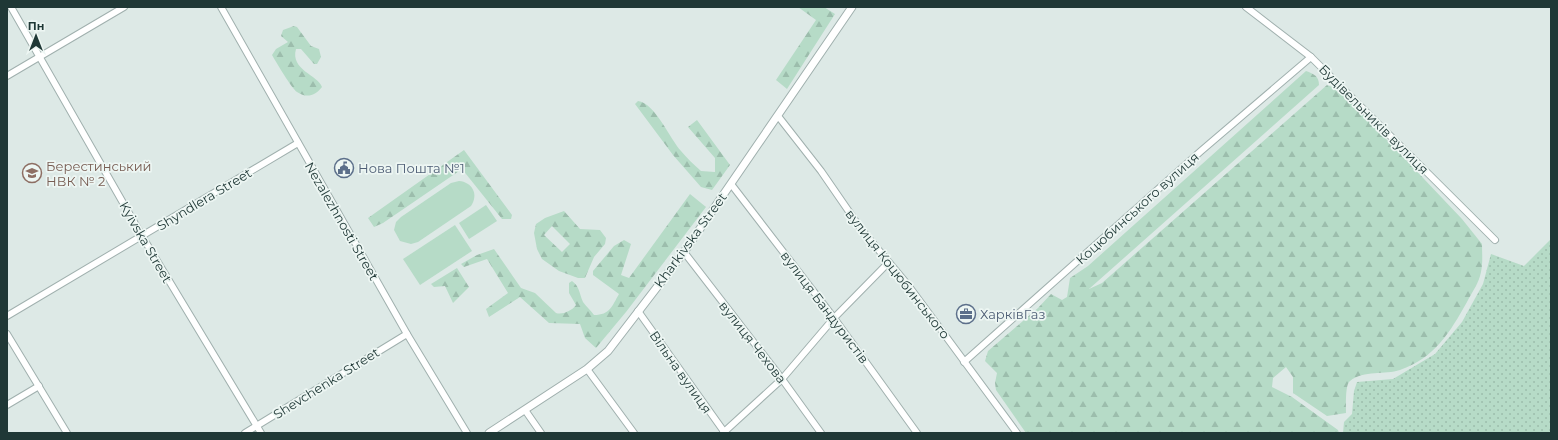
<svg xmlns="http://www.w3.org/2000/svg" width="1558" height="440" viewBox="0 0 1558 440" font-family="Montserrat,sans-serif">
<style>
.grass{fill:url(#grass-dots)}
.forest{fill:url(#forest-firs);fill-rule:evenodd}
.garden{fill:#b6dbc7}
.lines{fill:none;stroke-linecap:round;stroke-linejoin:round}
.minor-casing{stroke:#a0b0ae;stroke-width:8}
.tertiary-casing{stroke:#a0b0ae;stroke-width:9}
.minor{stroke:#fff;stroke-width:6}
.tertiary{stroke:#fff;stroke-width:7}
.labels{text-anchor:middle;stroke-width:3.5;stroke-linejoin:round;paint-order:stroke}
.street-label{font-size:13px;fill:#1f3836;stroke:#edf6f3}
.education-label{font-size:13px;fill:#785e54;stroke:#edf6f3;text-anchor:start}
.service-label{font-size:13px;fill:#4e5e75;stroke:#edf6f3;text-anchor:start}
</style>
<defs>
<pattern id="grass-dots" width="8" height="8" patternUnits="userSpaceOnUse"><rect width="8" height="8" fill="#b6dbc7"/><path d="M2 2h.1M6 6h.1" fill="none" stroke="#9cbdac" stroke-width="1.8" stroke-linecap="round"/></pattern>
<pattern id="forest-firs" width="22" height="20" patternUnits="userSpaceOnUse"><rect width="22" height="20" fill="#b6dbc7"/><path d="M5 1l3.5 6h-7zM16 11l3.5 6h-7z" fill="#9cbdac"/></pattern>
</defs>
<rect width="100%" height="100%" fill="#dde9e6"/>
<polygon class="grass" points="1551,239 1551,433 1343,433 1344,422 1352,414 1354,391 1357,382 1393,379 1435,354 1462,322 1483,284 1491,254 1524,266"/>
<g class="forest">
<polygon points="798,7 824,7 835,14 787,89 776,80 816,20"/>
<path d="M294,26L297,27L311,46L319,49L321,57L317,64H314L301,49H296C290,70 318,75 322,87C316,95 307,99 297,92C292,89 276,62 272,55L276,49L288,42L281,36L283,30Z"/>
<path d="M1306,71C1314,74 1319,76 1319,85L1089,289L1102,283L1327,85L1337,89L1350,101L1462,219L1482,244C1482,253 1483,263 1481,272C1479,283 1472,292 1467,302C1450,332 1435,358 1400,370C1385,375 1364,370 1350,381C1345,384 1346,406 1346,413L1327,416L1293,393V377L1286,367L1273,378L1272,387L1292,397L1338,430L1339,433H1026L996,390L995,383L997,373L985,361L988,351L1038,308L1051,294L1062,300L1067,297L1070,278L1088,266Z"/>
<path d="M638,101C655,103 670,139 681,151C687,158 694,165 701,171L715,172V158L688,127L697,120L730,165L712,190L701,187L673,155L635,104Z"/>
<polygon points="464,150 512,215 511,219 502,219 462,169 383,223 374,227 368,218"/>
<path d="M690,194L706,207L626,312L596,348L585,338L580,324L549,323L520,297L489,317L486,309L508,293L487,259L464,267L461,264L477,255L494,249L521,288L535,293L556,313C562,315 572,311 576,305L569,293V283L572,281C580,287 579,293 583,302C586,306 591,311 594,315C610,315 612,306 619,294L593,275V271L614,246L624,240L631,244L621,275L629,278Z"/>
<path d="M564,211L580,229L600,230L606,238L605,244L594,257L585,278H578L559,271L542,259L537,249L534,233L536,224L545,218ZM552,226L570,244L562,252L544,235Z"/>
<polygon points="457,268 469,287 453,303 445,286 434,287 431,284"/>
</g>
<g class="garden">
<path d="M459,181C472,182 479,194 471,206L418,242L411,244L400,241L394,230L396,222L401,217L451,183Z"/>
<polygon points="486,205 497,221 469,239 459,223"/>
<polygon points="455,225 472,251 420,285 403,259"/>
</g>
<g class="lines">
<g class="minor-casing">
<g id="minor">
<polyline points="11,7 142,236 261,433"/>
<polyline points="221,7 407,334 467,433"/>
<polyline points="1246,7 1311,57 1495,240"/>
<polyline points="7,76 124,7"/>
<polyline points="778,116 821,171 861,229 908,285 1017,433"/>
<polyline points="731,184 834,318 917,433"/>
<polyline points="684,252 782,379 821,433"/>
<polyline points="638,311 725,433"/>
<polyline points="7,316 298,143"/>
<polyline points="7,334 67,433"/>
<polyline points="964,362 1201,151 1311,57"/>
<polyline points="587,369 634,433"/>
<polyline points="7,405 39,386"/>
<polyline points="525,410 541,433"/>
<polyline points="245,433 407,334"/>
<polyline points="723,433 782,379 834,318 888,263"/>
</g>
</g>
<g class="tertiary-casing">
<polyline id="tertiary" points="489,433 587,369 608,351 684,252 852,7"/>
</g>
<use href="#minor" class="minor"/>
<use href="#tertiary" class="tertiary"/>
</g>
<defs>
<g id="civic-ring" transform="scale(1)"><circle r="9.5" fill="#edf6f3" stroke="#5c6f8a" stroke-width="1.5"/><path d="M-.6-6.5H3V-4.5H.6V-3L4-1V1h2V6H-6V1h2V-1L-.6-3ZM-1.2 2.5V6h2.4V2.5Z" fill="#5c6f8a"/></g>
<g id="school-ring" transform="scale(1)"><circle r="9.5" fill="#edf6f3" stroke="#8d6e63" stroke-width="1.5"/><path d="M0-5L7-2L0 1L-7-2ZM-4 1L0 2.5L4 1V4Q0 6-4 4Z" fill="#8d6e63"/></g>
<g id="office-ring" transform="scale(1)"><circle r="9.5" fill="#edf6f3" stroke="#5c6f8a" stroke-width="1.5"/><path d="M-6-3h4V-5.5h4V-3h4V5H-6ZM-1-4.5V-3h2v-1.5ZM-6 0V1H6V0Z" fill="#5c6f8a"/></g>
</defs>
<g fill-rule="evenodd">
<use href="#civic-ring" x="344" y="168"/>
<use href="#school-ring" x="32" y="173"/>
<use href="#office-ring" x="966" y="314"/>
</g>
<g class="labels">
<g class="street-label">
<text transform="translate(1374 119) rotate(45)" y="5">Будівельників вулиця</text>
<text transform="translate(204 199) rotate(-31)" y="5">Shyndlera Street</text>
<text transform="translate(1137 208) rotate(-42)" y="5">Коцюбинського вулиця</text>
<text transform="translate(342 221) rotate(60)" y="5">Nezalezhnosti Street</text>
<text transform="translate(690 240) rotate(-54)" y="5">Kharkivska Street</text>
<text transform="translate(146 242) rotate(60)" y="5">Kyivska Street</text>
<text transform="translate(898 274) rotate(52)" y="5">вулиця Коцюбинського</text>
<text transform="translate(825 307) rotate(53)" y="5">вулиця Бандуристів</text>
<text transform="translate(753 342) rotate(52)" y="5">вулиця Чехова</text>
<text transform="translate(681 372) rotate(55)" y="5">Вільна вулиця</text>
<text transform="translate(326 383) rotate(-32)" y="5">Shevchenka Street</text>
</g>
<g class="education-label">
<text x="46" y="171">Берестинський<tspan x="46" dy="15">НВК № 2</tspan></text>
</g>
<g class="service-label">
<text x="358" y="173">Нова Пошта №1</text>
<text x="980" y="319">ХарківГаз</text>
</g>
</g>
<rect width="1558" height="440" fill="none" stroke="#1f3836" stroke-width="16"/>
<g transform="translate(36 36)" stroke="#edf6f3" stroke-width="3" paint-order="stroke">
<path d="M0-3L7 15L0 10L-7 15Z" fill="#1f3836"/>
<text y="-6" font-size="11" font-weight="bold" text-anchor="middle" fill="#1f3836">Пн</text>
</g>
</svg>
